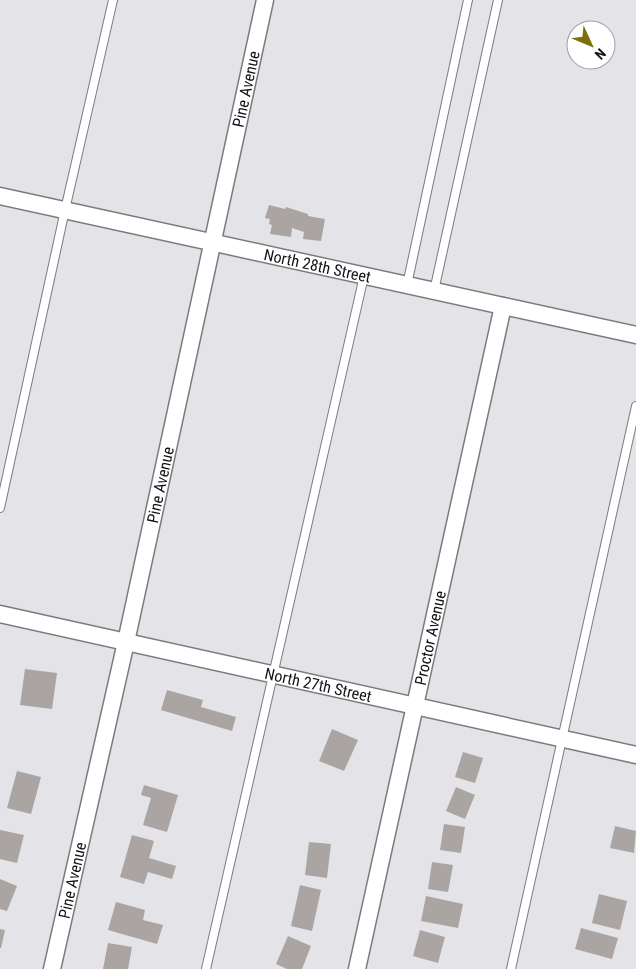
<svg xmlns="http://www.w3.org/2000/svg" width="636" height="969" viewBox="0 0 636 969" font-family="'Roboto Condensed',sans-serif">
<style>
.building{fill:#aaa5a3}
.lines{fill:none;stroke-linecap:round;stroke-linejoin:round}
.lane-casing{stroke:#7a7a7f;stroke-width:10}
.street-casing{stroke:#7a7a7f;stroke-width:19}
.lane{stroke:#fff;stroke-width:8}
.street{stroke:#fff;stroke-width:16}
.labels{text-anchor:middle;stroke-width:4;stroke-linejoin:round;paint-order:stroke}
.street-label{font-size:16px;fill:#101112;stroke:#fff}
</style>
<rect width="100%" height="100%" fill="#e3e3e8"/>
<g class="building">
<polygon points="269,205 285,209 286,207 308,214 308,216 325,219 321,241 303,239 304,232 292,228 291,237 270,234 272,225 269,224 270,219 265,218"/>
<polygon points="25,669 57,673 52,709 20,705"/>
<polygon points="167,690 203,700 201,707 236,717 232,731 161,710"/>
<polygon points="332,729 358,740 344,771 319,761"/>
<polygon points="463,752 483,758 475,783 455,777"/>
<polygon points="17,771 41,777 31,814 7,808"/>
<polygon points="144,785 178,795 167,832 143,825 151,798 141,795"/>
<polygon points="456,787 475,795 465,819 446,811"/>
<polygon points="444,824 465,827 461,853 440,850"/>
<polygon points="615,826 636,831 634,853 610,848"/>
<polygon points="0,830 24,835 17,863 0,859"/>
<polygon points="132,835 154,841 149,858 176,866 172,879 148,872 144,884 120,877"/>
<polygon points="309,842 331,844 327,878 305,875"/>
<polygon points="432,862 453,865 448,892 428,889"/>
<polygon points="0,879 17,886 7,911 0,909"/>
<polygon points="300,885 321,890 312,931 291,926"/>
<polygon points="599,894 627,901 620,930 592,923"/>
<polygon points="426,896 463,904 458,928 421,921"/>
<polygon points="116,902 145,910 143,920 163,925 157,944 108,930"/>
<polygon points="581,928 618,938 612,959 575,949"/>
<polygon points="0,929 5,930 1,948 0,948"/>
<polygon points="420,930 445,937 438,963 413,956"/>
<polygon points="288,936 311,946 302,969 287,969 276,964"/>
<polygon points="108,943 132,947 128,969 103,969"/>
</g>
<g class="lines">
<g class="lane-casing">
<g id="lane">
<polyline points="407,285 468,0"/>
<polyline points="434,291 498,0"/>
<polyline points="0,508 65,210 113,0"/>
<polyline points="206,969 364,276"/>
<polyline points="511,969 636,406"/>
</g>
</g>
<g class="street-casing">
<g id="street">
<path id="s1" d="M0,196L636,335"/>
<path id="s2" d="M0,614L636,755"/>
<path id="s3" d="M52,969L126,642L265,0"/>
<path id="s4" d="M357,969L503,306"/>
</g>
</g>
<use href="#lane" class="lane"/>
<use href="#street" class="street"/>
</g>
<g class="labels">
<g class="street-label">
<text dy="6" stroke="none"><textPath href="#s3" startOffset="901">Pine Avenue</textPath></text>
<text dy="6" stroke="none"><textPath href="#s1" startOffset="325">North 28th Street</textPath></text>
<text dy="6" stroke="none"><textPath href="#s3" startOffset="496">Pine Avenue</textPath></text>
<text dy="6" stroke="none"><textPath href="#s4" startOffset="339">Proctor Avenue</textPath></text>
<text dy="6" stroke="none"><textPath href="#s2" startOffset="326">North 27th Street</textPath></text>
<text dy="6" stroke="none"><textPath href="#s3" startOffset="91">Pine Avenue</textPath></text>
</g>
</g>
<g transform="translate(591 45) rotate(134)"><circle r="24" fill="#ffffff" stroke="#9fa0a0"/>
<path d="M0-4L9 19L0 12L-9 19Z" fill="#7e6f0d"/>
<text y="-8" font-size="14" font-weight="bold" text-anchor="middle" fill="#101112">N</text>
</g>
</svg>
